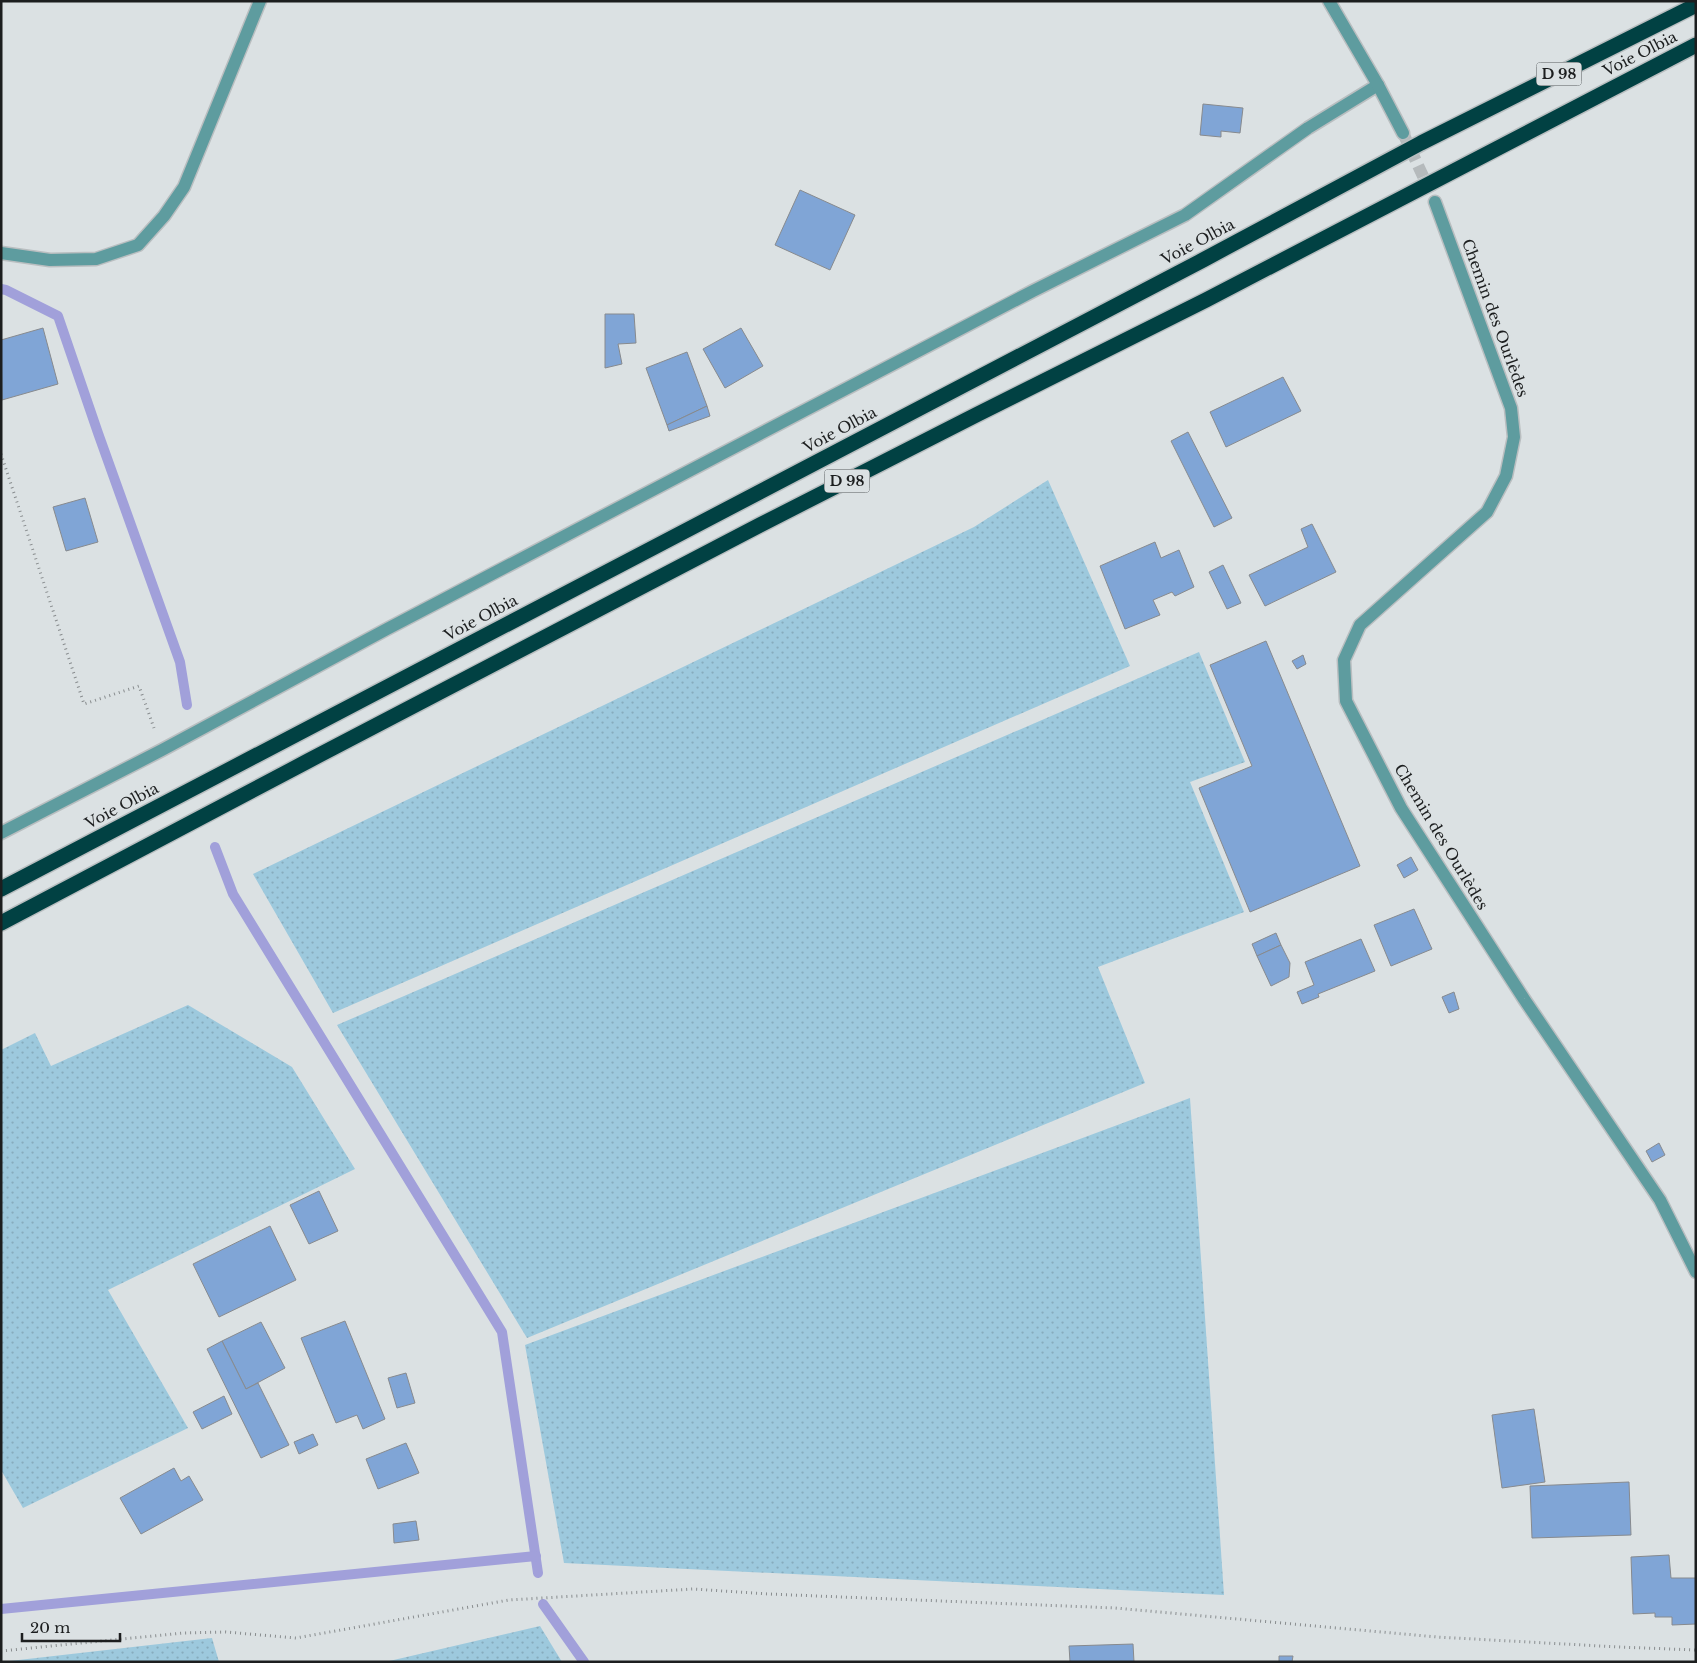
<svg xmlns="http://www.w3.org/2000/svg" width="1697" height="1663" viewBox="0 0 1697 1663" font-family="'Libre Baskerville',serif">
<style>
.grass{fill:url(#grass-dots)}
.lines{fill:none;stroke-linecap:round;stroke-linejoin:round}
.stream{stroke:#a1a0da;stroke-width:10}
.building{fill:#80a5d6;stroke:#878a8e}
.street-tunnel{stroke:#b5babc;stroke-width:12;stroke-dasharray:12 6;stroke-linecap:butt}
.lane-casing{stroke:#b9bec0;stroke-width:15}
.street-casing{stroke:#b9bec0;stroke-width:15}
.highway-casing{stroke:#b9bec0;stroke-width:18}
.path{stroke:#888c8e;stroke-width:3;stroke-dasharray:1 4;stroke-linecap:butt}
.lane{stroke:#5e9c9f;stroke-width:12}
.street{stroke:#5e9c9f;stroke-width:12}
.highway{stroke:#014143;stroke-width:15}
.labels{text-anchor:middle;stroke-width:4;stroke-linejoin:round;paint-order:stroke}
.shield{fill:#dbe1e3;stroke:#55585a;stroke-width:1}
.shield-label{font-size:14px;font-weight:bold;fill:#1c1e1f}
.street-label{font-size:15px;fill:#1c1e1f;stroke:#dbe1e3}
</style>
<defs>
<pattern id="grass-dots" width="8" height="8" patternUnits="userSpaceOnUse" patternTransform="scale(1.25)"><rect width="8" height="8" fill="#9dc9dd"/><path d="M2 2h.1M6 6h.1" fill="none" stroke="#87acbd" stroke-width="1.8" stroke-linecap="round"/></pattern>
</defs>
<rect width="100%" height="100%" fill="#dbe1e3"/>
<g class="grass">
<polygon points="1048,480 1130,666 333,1013 253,874 974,527"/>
<polygon points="1199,652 1245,762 1190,782 1244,912 1098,967 1145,1083 527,1338 337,1025"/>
<polygon points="188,1005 292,1067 355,1169 108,1290 188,1428 23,1508 1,1470 1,1050 35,1033 51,1066"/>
<polygon points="1190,1098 1224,1595 564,1563 525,1345"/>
<polygon points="540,1626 562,1662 385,1662"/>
<polygon points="212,1638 219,1662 1,1662"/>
</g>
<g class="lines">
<g class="stream">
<polyline points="1,289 6,290 58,316 98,433 180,662 187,705"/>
<polyline points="215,847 233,894 502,1332 538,1573"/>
<polyline points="543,1604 584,1662"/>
<polyline points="1,1609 536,1556"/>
</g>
</g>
<g class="building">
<polygon points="1203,104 1243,108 1240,133 1221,131 1221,137 1200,135"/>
<polygon points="800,190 855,215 830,270 775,245"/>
<polygon points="605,314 634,314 636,343 618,344 622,364 605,368"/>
<polygon points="43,328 58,384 2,400 1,340"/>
<polygon points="741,328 763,366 725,388 703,349"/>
<polygon points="687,352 707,406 667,425 646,368"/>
<polygon points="1283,377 1301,411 1226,447 1210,412"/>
<polygon points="707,406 710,416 669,431 667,425"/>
<polygon points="1188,432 1232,518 1214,527 1171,441"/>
<polygon points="85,498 98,542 66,551 53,507"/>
<polygon points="1312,524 1336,572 1265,606 1249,575 1308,547 1301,529"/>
<polygon points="1155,542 1161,558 1179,550 1194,587 1175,596 1172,592 1153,600 1160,615 1125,629 1100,566"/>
<polygon points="1223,565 1241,603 1227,609 1209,572"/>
<polygon points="1266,641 1360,866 1250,912 1199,788 1252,766 1210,665"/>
<polygon points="1303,655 1306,664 1297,669 1292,661"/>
<polygon points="1411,857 1418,870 1404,878 1397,865"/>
<polygon points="1414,909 1432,949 1391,966 1374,925"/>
<polygon points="1276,933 1281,945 1257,956 1252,944"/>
<polygon points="1361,939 1375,971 1318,994 1319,997 1302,1004 1297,992 1314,985 1305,962"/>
<polygon points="1281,945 1290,963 1289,977 1271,986 1257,956"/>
<polygon points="1454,992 1459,1009 1449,1013 1442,997"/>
<polygon points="1659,1143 1665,1155 1652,1162 1646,1151"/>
<polygon points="319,1191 338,1231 309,1244 290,1205"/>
<polygon points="270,1226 296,1280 219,1317 193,1264"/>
<polygon points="345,1321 385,1419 363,1429 357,1415 336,1423 301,1338"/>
<polygon points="261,1322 285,1368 246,1389 222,1341"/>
<polygon points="222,1341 246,1389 258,1383 289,1445 261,1458 207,1349"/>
<polygon points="406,1373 415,1403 397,1408 388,1378"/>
<polygon points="224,1396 232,1414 202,1429 193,1412"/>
<polygon points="1534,1409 1545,1482 1502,1488 1492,1415"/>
<polygon points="313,1434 318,1445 299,1454 294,1442"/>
<polygon points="406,1443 419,1473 378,1489 366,1459"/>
<polygon points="174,1468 181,1481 189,1476 203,1500 141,1534 120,1498"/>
<polygon points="1629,1482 1631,1535 1532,1538 1530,1486"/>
<polygon points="416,1521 419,1540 394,1543 393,1524"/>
<polygon points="1669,1555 1671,1578 1696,1578 1696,1624 1672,1625 1672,1617 1655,1617 1655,1613 1633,1614 1631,1557"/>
<polygon points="1133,1644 1134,1662 1070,1662 1069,1646"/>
<polygon points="1279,1656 1293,1656 1292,1662 1279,1662"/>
</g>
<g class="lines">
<polyline class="street-tunnel" points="1403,133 1435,202"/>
<g class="lane-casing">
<g id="lane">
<polyline points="1,253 50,260 96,259 138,245 164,216 184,187 260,1"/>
<polyline points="1,833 162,750 387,629 1033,291 1185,215 1308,128 1378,85"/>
</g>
</g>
<g class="street-casing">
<g id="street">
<polyline points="1329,1 1378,85 1403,133"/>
<polyline points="1435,202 1511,408 1514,437 1506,476 1487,512 1360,625 1344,660 1346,701 1401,808 1524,999 1660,1200 1696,1272"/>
</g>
</g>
<g class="highway-casing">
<g id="highway">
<polyline points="1,889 1203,260 1421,143 1696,5"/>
<polyline points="1,923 308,761 760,525 976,415 1206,300 1696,45"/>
</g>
</g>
<g class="path">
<polyline points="1,454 84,704 139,686 154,728"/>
<polyline points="1,1651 183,1633 226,1632 296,1638 509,1600 693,1589 768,1594 1115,1608 1437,1637 1619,1647 1696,1650"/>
</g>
<use href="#lane" class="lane"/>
<use href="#street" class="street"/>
<use href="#highway" class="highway"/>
</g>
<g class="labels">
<g class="shield">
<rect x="1536.5" y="62.5" width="45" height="23" rx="4"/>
<rect x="824.5" y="469.5" width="45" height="23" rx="4"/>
</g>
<g class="shield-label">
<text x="1559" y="79">D 98</text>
<text x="847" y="486">D 98</text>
</g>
<g class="street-label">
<text transform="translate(1640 54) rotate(-27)" y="5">Voie Olbia</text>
<text transform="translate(1198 242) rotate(-28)" y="5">Voie Olbia</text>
<text transform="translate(1495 318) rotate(70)" y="5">Chemin des Ourlèdes</text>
<text transform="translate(840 430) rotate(-28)" y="5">Voie Olbia</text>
<text transform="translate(481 618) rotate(-28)" y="5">Voie Olbia</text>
<text transform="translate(122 806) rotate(-28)" y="5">Voie Olbia</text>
<text transform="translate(1441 837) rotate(59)" y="5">Chemin des Ourlèdes</text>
</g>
</g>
<rect width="1697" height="1663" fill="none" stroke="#1c1e1f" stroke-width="5"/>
<path d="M22 1633v8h98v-8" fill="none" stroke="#1c1e1f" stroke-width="2.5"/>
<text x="30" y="1633" font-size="15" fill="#1c1e1f" stroke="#dbe1e3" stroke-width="4" paint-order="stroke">20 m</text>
</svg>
